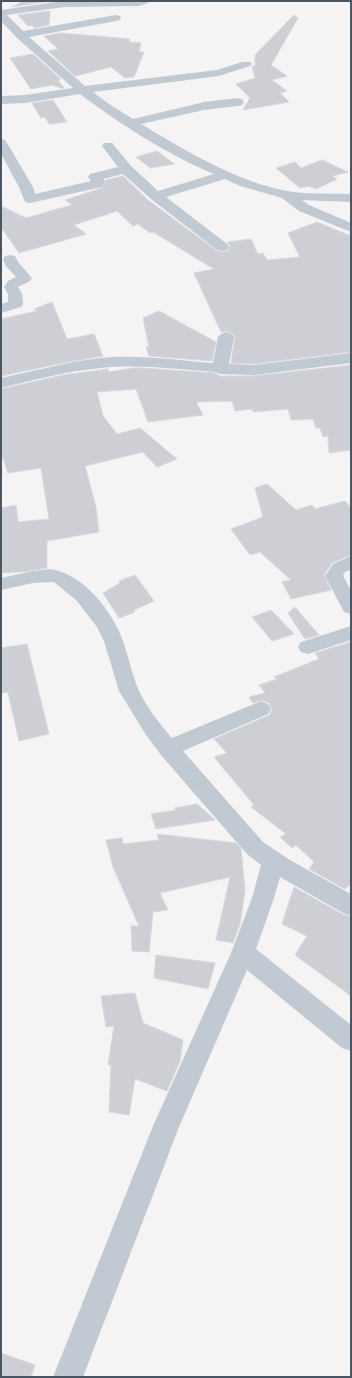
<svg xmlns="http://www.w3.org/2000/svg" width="352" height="1378" viewBox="0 0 352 1378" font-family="'DM Sans',sans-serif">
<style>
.building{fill:#cdcfd5;stroke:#d7d9de}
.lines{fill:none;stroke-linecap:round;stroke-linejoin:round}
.street{fill:#c1cad2;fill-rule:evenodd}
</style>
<rect width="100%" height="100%" fill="#f5f3f3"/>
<g class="building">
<polygon points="23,1 50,1 12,7"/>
<polygon points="50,11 49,25 34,28 32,25 28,26 18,15"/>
<polygon points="294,15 298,18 271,65 287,76 272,80 287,91 280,93 289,102 243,110 250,98 236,84 255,78 252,66 255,66 255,55"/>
<polygon points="61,33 130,39 129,42 141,43 139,52 144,52 134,77 125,78 111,67 75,76 48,51 58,49 44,36"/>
<polygon points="33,54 61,79 58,80 64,88 61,88 52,85 31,89 10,58"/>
<polygon points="53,100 67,122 49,124 45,117 41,118 32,103"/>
<polygon points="157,151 174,164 150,168 136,157"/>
<polygon points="322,160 348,172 332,176 337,179 316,189 308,186 300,188 276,168 295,162 301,168"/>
<polygon points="123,176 148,200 217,251 222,252 228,251 230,246 227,242 251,239 258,254 263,253 267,260 300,257 288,233 317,222 351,236 351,352 253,364 231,363 235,336 227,331 221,332 194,273 214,269 153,232 150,233 138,224 133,226 117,211 74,225 86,234 19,253 1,227 1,206 26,218 72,205 65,200 102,188 106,180"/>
<polygon points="52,302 67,339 94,334 103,356 63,363 1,376 1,319 37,311 34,309"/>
<polygon points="159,311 216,342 212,361 149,356 146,347 149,347 143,318"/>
<polygon points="351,365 351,450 329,453 328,436 323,437 320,428 316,428 313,419 291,420 288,409 254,412 252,409 235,411 232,401 196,402 203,415 148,422 136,389 97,392 103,416 117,434 140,428 177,459 157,467 143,452 85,466 96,507 99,532 47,541 47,568 22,572 1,573 1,508 16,505 18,522 49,519 41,468 8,473 1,453 1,389 63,375 108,369 109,372 133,368 143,368 214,373 220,376 253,376"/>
<polygon points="267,484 296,510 312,505 315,509 345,501 351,508 351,555 332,563 324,575 331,590 291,599 282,582 291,580 260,552 250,555 231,529 263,517 255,488"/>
<polygon points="135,575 154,601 134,610 135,612 119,618 103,593 120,583 119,581"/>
<polygon points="295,607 319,635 305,639 288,613"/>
<polygon points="271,610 294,634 272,641 252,617"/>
<polygon points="351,642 351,884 345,889 309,869 314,862 296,845 292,848 280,837 286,834 251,807 254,805 214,757 227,753 214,739 269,715 272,710 269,703 262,700 253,703 249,697 265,693 259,685 277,679 274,677 319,659 315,653"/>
<polygon points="27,644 49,734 19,741 8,692 1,693 1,648"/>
<polygon points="197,804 215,820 156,829 151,814 176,810 175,808"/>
<polygon points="157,834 236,843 241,849 245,890 240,924 233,943 216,940 230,877 160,893 168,910 153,912 149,952 132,951 131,926 139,926 113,867 106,840 122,838 123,844 159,840"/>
<polygon points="294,887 342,914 351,917 351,996 295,955 307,936 282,924"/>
<polygon points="156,955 215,963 208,989 154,978"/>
<polygon points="135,993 143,1023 183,1040 180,1061 167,1091 135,1079 129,1115 109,1112 111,1065 108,1065 114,1026 106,1027 101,996"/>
<polygon points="1,1353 35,1365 31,1377 1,1377"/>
</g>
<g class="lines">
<g class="street">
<path d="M63,1H149L148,3L139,6L64,7L7,15L23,31L116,15L120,16L121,18L120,20L116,21L29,37L85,86L217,70L242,62H250L252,64L250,66L219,76L93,92L109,104L133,119L204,102L238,98L242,99L244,102L242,105L238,106L204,110L141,124C186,151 235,181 287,191C308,195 330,193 351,194V202L302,200L309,205L351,223V232L299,211L282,198L240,186L225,179L166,197L227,244L229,247L227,250L222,251L217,250L151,199L123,174L103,179L105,181L102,187L30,203L25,202L19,187L1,154V139L5,140L7,143L33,187L35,194L91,181L88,177L90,174L118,167L102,146L104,143H112L131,166L158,191L214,174C170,156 118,123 80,94L25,103L1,104V96L25,95L73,88L16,37L1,21V10Z"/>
<polygon points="10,255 15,256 18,262 32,278 30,281 18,287 22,294 23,304 21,307 1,313 1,304 8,302 8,294 4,287 8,281 16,277 6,266 3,259 5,256"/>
<path d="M226,332L231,334L234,337L229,364L253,365L351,353V363L253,375L220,374L214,372C177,369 138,364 101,368C67,371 34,380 1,388V378C34,371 67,362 100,358C137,354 176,360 213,363L218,337L221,334Z"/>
<polygon points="351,556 351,570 345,572 343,576 351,590 351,614 344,612 325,576 333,564"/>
<path d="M50,569C84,574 112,611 123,641C129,658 132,675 139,691C147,708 160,724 172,738L254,704L261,701L268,704L271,709L268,714L183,751L263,842L290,860L351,894V916L343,913L280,877L274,898L256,949L351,1025V1051L342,1048L247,970L179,1127L83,1377H53L153,1126L231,953L252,898L261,865L248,855L239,845L161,755L146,735L119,691L104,641L97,627L77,601L54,582L33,583L1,590V578L33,571Z"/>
<polygon points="351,626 351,640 308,654 301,652 298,647 301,642"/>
</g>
</g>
<rect width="352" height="1378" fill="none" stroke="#4a5661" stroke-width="4"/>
</svg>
